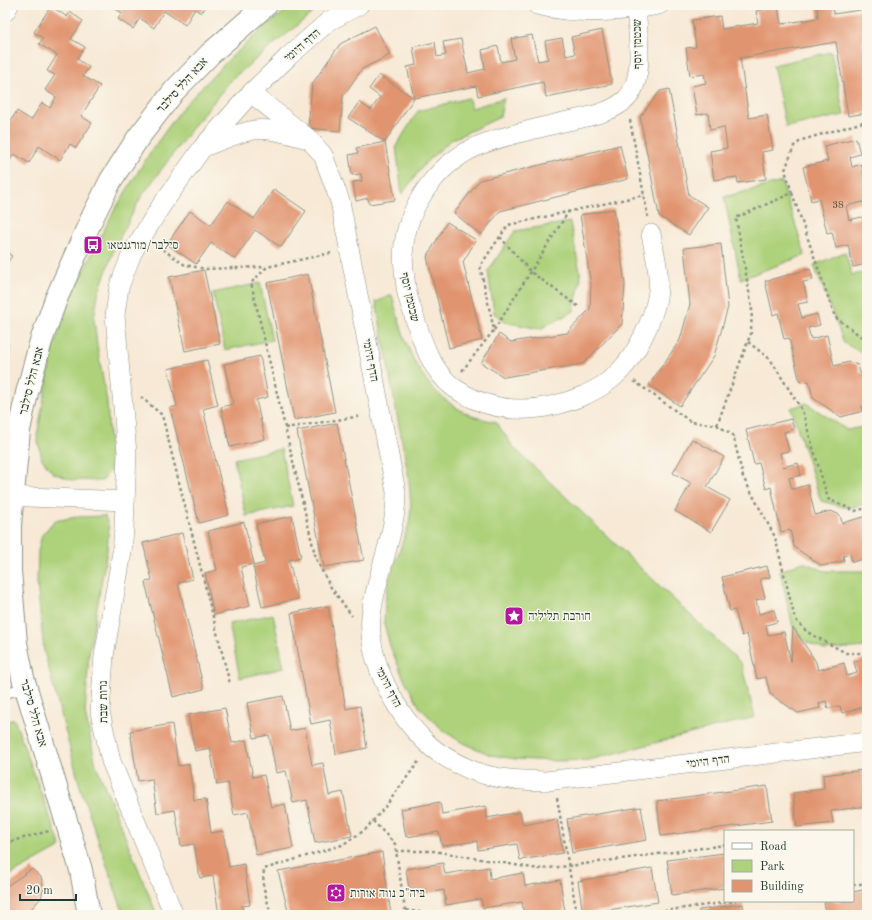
<svg xmlns="http://www.w3.org/2000/svg" width="872" height="920" viewBox="0 0 872 920" font-family="'Old Standard TT','Frank Ruhl Libre',serif">
<style>
.green{fill:#aed27b;stroke:#668858}
.building{fill:#e1946f}
.lines{fill:none;stroke-linecap:round;stroke-linejoin:round}
.service-casing{stroke:#8b9384;stroke-width:12}
.minor-casing{stroke:#8b9384;stroke-width:20}
.tertiary-casing{stroke:#8b9384;stroke-width:24}
.path{stroke:#8b9384;stroke-width:2.5;stroke-dasharray:3 3;stroke-linecap:butt}
.service{stroke:#fff;stroke-width:10}
.minor{stroke:#fff;stroke-width:19}
.tertiary{stroke:#fff;stroke-width:22}
.labels{text-anchor:middle;stroke-width:3;stroke-linejoin:round;paint-order:stroke}
.number-label{font-size:10px;fill:#505343}
.street-label{font-size:12px;fill:#1f3d34;stroke:#fbf7ec}
.poi-label{font-size:12px;fill:#1f3d34;stroke:#fbf7ec;text-anchor:start}
</style>
<rect width="100%" height="100%" fill="#fbf7ec"/>
<filter id="ink" filterUnits="userSpaceOnUse"><feTurbulence type="fractalNoise" baseFrequency=".025" numOctaves="2"/><feDisplacementMap in="SourceGraphic" scale="8" xChannelSelector="R" yChannelSelector="G"/><feConvolveMatrix kernelMatrix="1 2 1 2 8 2 1 2 1" color-interpolation-filters="sRGB"/></filter>
<filter id="wash" filterUnits="userSpaceOnUse"><feTurbulence type="fractalNoise" baseFrequency=".012" numOctaves="4" result="noise"/><feDisplacementMap in="SourceGraphic" scale="16" xChannelSelector="R" yChannelSelector="G"/><feGaussianBlur stdDeviation="0.9" result="paint"/><feColorMatrix in="noise" values="0 0 0 0 0 0 0 0 0 0 0 0 0 0 0 0 0 1.4 0 .05"/><feComposite in="paint" operator="in"/></filter>
<g filter="url(#wash)">
<rect width="100%" height="100%" fill="#f7e9d5"/>
<g class="green">
<polygon points="294,5 322,5 233,78 193,127 141,197 115,247 98,294 94,318 97,345 107,402 111,470 102,481 72,480 53,473 42,459 37,436 52,354 66,311 92,253 114,211 151,151 183,107 228,60 267,25"/>
<polygon points="831,52 844,115 786,127 773,65"/>
<polygon points="468,98 472,108 504,98 500,117 451,140 426,162 402,194 396,146 418,111"/>
<polygon points="782,182 805,255 741,279 724,197"/>
<polygon points="570,222 581,277 574,311 540,329 504,322 494,313 488,271 515,231"/>
<polygon points="845,252 852,275 867,272 867,356 844,343 814,265"/>
<polygon points="260,283 272,340 225,350 213,293"/>
<path d="M392,295C406,348 418,391 472,416C480,419 489,420 496,422L514,448L741,663L755,717L589,760L557,761L515,759L491,755L461,742L444,731L420,708L403,677L390,646L384,623L385,603L388,583L409,524L411,508L409,479L376,302Z"/>
<polygon points="11,346 5,382 5,347"/>
<polygon points="806,403 847,430 867,426 867,504 848,508 821,501 791,408"/>
<polygon points="281,449 293,506 246,516 234,459"/>
<polygon points="105,516 109,528 107,550 89,654 85,713 96,765 157,915 124,915 81,790 44,651 37,583 38,551 42,535 54,521 77,517"/>
<polygon points="803,562 825,571 867,571 867,647 824,650 803,640 793,627 780,571"/>
<polygon points="273,614 284,668 240,678 229,624"/>
<polygon points="14,719 61,847 5,878 5,722"/>
</g>
<g id="blocks">
<g class="building">
<polygon points="110,5 206,5 201,13 195,9 185,25 164,11 154,28 140,18 133,29 118,19 122,13"/>
<polygon points="817,5 833,5 834,14 867,9 867,39 863,40 864,51 867,51 867,113 848,116 836,42 740,58 749,118 767,115 773,150 762,152 766,179 738,183 737,177 714,180 710,151 727,148 724,127 710,130 708,113 697,115 692,86 706,83 704,74 690,76 686,48 696,47 692,20 720,16 722,29 758,23 756,11 778,7 781,24 818,18"/>
<polygon points="51,6 67,17 70,12 83,21 71,39 85,47 77,59 89,67 83,76 100,86 81,116 92,123 76,148 70,144 60,160 39,146 29,163 14,154 7,164 5,162 5,119 10,122 17,111 31,120 42,103 50,108 56,97 45,90 55,75 47,71 57,55 39,44 43,38 34,32"/>
<polygon points="375,26 390,55 362,69 343,96 340,131 308,128 312,84 340,44"/>
<polygon points="602,30 612,84 546,97 543,82 478,96 476,86 414,98 385,142 348,118 359,102 371,110 380,97 369,89 379,75 414,98 407,67 416,65 413,47 435,42 437,57 446,55 443,42 461,39 468,73 485,69 482,50 498,46 501,62 515,59 511,39 532,35 538,61 548,59 545,41 562,38 566,56 575,54 571,37"/>
<polygon points="669,89 689,195 708,207 689,235 659,216 640,117 660,91"/>
<polygon points="856,138 860,154 850,157 852,167 861,164 867,188 867,201 846,206 849,220 862,217 864,224 867,224 867,264 853,267 848,245 836,248 832,232 827,233 819,199 811,201 803,167 828,161 824,146"/>
<polygon points="385,142 395,200 369,204 368,198 356,201 353,182 362,181 361,174 352,175 349,155 358,153 356,148"/>
<polygon points="620,145 628,179 500,211 481,235 454,213 480,180"/>
<polygon points="274,189 306,211 281,247 255,230 235,259 211,243 196,264 167,244 190,211 211,225 228,201 254,219"/>
<polygon points="614,209 625,284 622,324 583,364 504,377 481,363 499,334 511,342 567,333 590,309 591,285 580,215"/>
<polygon points="447,222 476,240 463,262 482,340 449,348 427,257"/>
<polygon points="721,244 728,307 714,356 680,406 649,385 680,340 690,304 684,248"/>
<polygon points="5,251 12,256 5,266"/>
<polygon points="810,269 813,280 803,282 808,302 798,304 802,318 817,314 820,325 808,328 811,339 827,335 834,366 849,362 858,365 860,373 867,372 867,405 862,406 863,411 841,417 813,398 809,381 800,382 789,338 784,339 778,313 773,315 765,281"/>
<polygon points="204,270 220,344 185,351 169,277"/>
<polygon points="308,274 335,412 294,420 267,283"/>
<polygon points="260,356 268,397 256,400 265,439 230,447 221,407 233,404 224,364"/>
<polygon points="207,360 218,405 203,409 229,515 199,523 170,408 177,406 168,369"/>
<polygon points="791,419 794,429 784,432 789,451 780,453 783,467 798,463 801,475 789,478 792,489 808,485 815,515 831,511 840,515 842,523 867,516 867,566 866,566 864,559 852,562 850,554 843,556 844,561 822,566 794,547 790,530 781,532 771,487 766,489 759,463 754,464 746,430"/>
<polygon points="337,423 364,560 324,567 297,431"/>
<polygon points="692,439 724,457 707,487 730,500 711,532 675,511 691,483 673,473"/>
<polygon points="292,516 301,557 289,560 298,599 262,607 253,566 265,563 256,524"/>
<polygon points="244,522 254,564 241,567 250,606 214,615 205,573 217,570 208,531"/>
<polygon points="182,533 193,579 178,583 204,689 173,697 145,582 152,580 143,543"/>
<polygon points="767,566 770,577 760,579 765,598 756,600 759,614 774,610 777,622 766,625 768,635 784,632 791,662 793,627 816,662 818,670 844,663 847,676 857,673 854,662 867,658 867,713 865,713 864,707 842,713 840,706 828,709 826,701 819,703 820,708 798,713 770,694 766,677 757,679 747,634 742,636 735,610 730,611 722,577"/>
<polygon points="328,606 346,709 360,706 367,748 336,754 330,720 311,724 291,613"/>
<polygon points="283,696 290,731 305,728 312,765 323,763 329,795 343,792 352,836 315,843 307,800 293,803 286,771 276,773 269,735 254,738 247,703"/>
<polygon points="225,708 232,743 246,740 253,777 264,775 271,807 285,804 293,848 256,855 248,812 234,815 228,783 217,785 210,748 195,751 188,715"/>
<polygon points="172,724 178,766 189,764 194,800 206,799 211,833 223,831 229,867 244,864 250,905 242,906 244,915 219,915 213,876 200,878 194,844 181,846 175,810 157,813 152,779 138,781 130,731"/>
<polygon points="863,770 867,806 831,811 833,823 797,827 793,793 824,789 823,775"/>
<polygon points="767,786 772,821 661,836 657,801"/>
<polygon points="440,802 442,814 486,806 487,818 520,812 523,825 557,819 563,853 520,860 517,844 478,850 477,841 442,846 439,832 406,837 401,809"/>
<polygon points="641,807 647,840 572,853 567,819"/>
<polygon points="382,852 391,915 289,915 278,871"/>
<polygon points="725,853 725,888 672,895 667,860"/>
<polygon points="443,863 445,874 489,867 490,879 523,873 525,886 560,880 565,912 547,915 524,915 522,902 483,908 481,899 446,905 444,890 410,896 406,869"/>
<polygon points="652,868 658,902 583,914 578,881"/>
<polygon points="32,869 41,877 44,888 41,898 30,910 19,915 5,915 5,887"/>
<polygon points="867,889 867,915 818,915 826,913 824,901 853,901 853,892"/>
<polygon points="743,904 744,915 699,915 699,910"/>
</g>
</g>
</g>
<g filter="url(#ink)">
<use href="#blocks" fill-opacity="0" stroke="#8b9384" stroke-width="1"/>
<g class="lines">
<g class="service-casing">
<polyline id="service" points="5,693 26,688"/>
</g>
<g class="minor-casing">
<g id="minor">
<path d="M537,5C578,15 617,13 659,5"/>
<path d="M636,9C638,34 646,83 624,101C607,115 581,118 559,123C533,130 505,135 480,145C440,162 410,201 404,244C402,258 404,273 406,287C407,297 411,306 414,316C422,341 431,370 453,387C494,416 540,414 585,395C598,389 610,382 620,371C637,353 652,322 657,298C661,276 655,255 651,234"/>
<polyline points="5,12 9,5"/>
<path d="M251,93L309,139L323,155L340,201L396,492C396,504 395,516 392,528C386,558 374,586 371,617C367,661 397,716 429,745C441,756 457,764 471,770C495,780 520,780 546,781L867,742"/>
<path d="M206,146C222,140 237,133 254,130C270,128 288,134 304,138"/>
<polyline points="5,496 125,501"/>
<polyline points="174,915 111,761 100,712 104,656 122,552 124,529 127,453 115,315 119,287 132,253 161,206 203,147 251,93 288,57 329,21 359,5"/>
</g>
</g>
<g class="tertiary-casing">
<polyline id="tertiary" points="89,915 81,870 23,678 16,643 10,571 10,525 19,430 27,393 41,341 56,299 92,218 111,180 138,138 175,90 210,54 266,5"/>
</g>
<g class="path">
<polyline points="630,120 648,217"/>
<polyline points="792,193 835,317 867,341"/>
<polyline points="500,237 531,272 579,307"/>
<polyline points="158,246 185,265 206,269 266,267"/>
<polyline points="331,253 267,267 251,283 316,559 330,586 352,616"/>
<polyline points="494,330 569,211"/>
<polyline points="748,342 770,359 802,410 828,499 855,511 867,508"/>
<polyline points="462,371 494,330 480,266 508,225 644,195"/>
<polyline points="634,381 691,422 717,425 733,435 743,477 775,537 795,619 807,632 846,653 867,653"/>
<polyline points="141,397 162,415 230,684"/>
<polyline points="717,425 751,333 752,308 736,218 792,193 785,170 794,146 802,140 867,121"/>
<polyline points="285,428 362,416"/>
<polyline points="557,798 577,915"/>
<polyline points="373,821 395,844 405,910"/>
<polyline points="5,843 49,831"/>
<polyline points="396,851 433,851 539,869 569,866 725,845"/>
<polyline points="853,885 867,883"/>
<polyline points="271,915 263,885 264,869 342,845 365,830 385,807 419,761"/>
<polyline points="406,915 405,910 440,915"/>
<polyline points="634,915 736,901"/>
</g>
<use href="#service" class="service"/>
<use href="#minor" class="minor"/>
<use href="#tertiary" class="tertiary"/>
</g>
</g>
<defs>
<g id="bus-square" transform="scale(1)"><rect x="-9" y="-9" width="18" height="18" rx="4" fill="#b5179e" stroke="#fbf7ec"/><path d="M-5-6H5V4H4V6H2V4H-2V6H-4V4H-5ZM-3.5-4V0h7V-4ZM-3.5 1.2v1.5H-2V1.2ZM2 1.2v1.5H3.5V1.2Z" fill="#fff"/></g>
<g id="sight-square" transform="scale(1)"><rect x="-9" y="-9" width="18" height="18" rx="4" fill="#b5179e" stroke="#fbf7ec"/><path d="M0-6L1.8-2.2L6-1.7L2.9 1.2L3.7 5.4L0 3.3L-3.7 5.4L-2.9 1.2L-6-1.7L-1.8-2.2Z" fill="#fff"/></g>
<g id="synagogue-square" transform="scale(1)"><rect x="-9" y="-9" width="18" height="18" rx="4" fill="#b5179e" stroke="#fbf7ec"/><path d="M0-6.5L5.6 3.2H-5.6ZM0 6.5L5.6-3.2H-5.6Z" fill="#fff"/></g>
</defs>
<g fill-rule="evenodd">
<use href="#bus-square" x="93" y="245"/>
<use href="#sight-square" x="514" y="616"/>
<use href="#synagogue-square" x="336" y="893"/>
</g>
<g class="labels">
<g class="number-label">
<text x="838" y="208">38</text>
</g>
<g class="street-label">
<text transform="translate(637 44) rotate(-91)" y="4">שכטמן יוסף</text>
<text transform="translate(302 45) rotate(-41)" y="4">הדף היומי</text>
<text transform="translate(182 85) rotate(-48)" y="4">אבא הלל סילבר</text>
<text transform="translate(410 297) rotate(77)" y="4">שכטמן יוסף</text>
<text transform="translate(371 360) rotate(79)" y="4">הדף היומי</text>
<text transform="translate(31 381) rotate(-76)" y="4">אבא הלל סילבר</text>
<text transform="translate(389 687) rotate(63)" y="4">הדף היומי</text>
<text transform="translate(103 702) rotate(-91)" y="4">נרות שבת</text>
<text transform="translate(34 713) rotate(74)" y="4">אבא הלל סילבר</text>
<text transform="translate(708 761) rotate(-7)" y="4">הדף היומי</text>
</g>
<g class="poi-label">
<text x="107" y="249">סילבר/מורגנטאו</text>
<text x="528" y="620">חורבת תליליה</text>
<text x="350" y="897">ביה"כ נווה אורות</text>
</g>
</g>
<rect width="872" height="920" fill="none" stroke="#fbf7ec" stroke-width="20"/>
<rect x="724" y="830" width="130" height="72" fill="#fbf7ec" stroke="#a3ada2"/>
<rect x="732" y="843" width="20" height="6" fill="#ffffff" stroke="#a3ada2"/>
<text x="760" y="850" font-size="12" fill="#1f3d34">Road</text>
<rect x="732" y="860" width="20" height="12" fill="#aed27b" stroke="#a3ada2"/>
<text x="760" y="870" font-size="12" fill="#1f3d34">Park</text>
<rect x="732" y="880" width="20" height="12" fill="#e1946f" stroke="#a3ada2"/>
<text x="760" y="890" font-size="12" fill="#1f3d34">Building</text>
<path d="M20 894v6h56v-6" fill="none" stroke="#1f3d34" stroke-width="2"/>
<text x="26" y="894" font-size="12" fill="#1f3d34" stroke="#fbf7ec" stroke-width="3" paint-order="stroke">20 m</text>
</svg>
